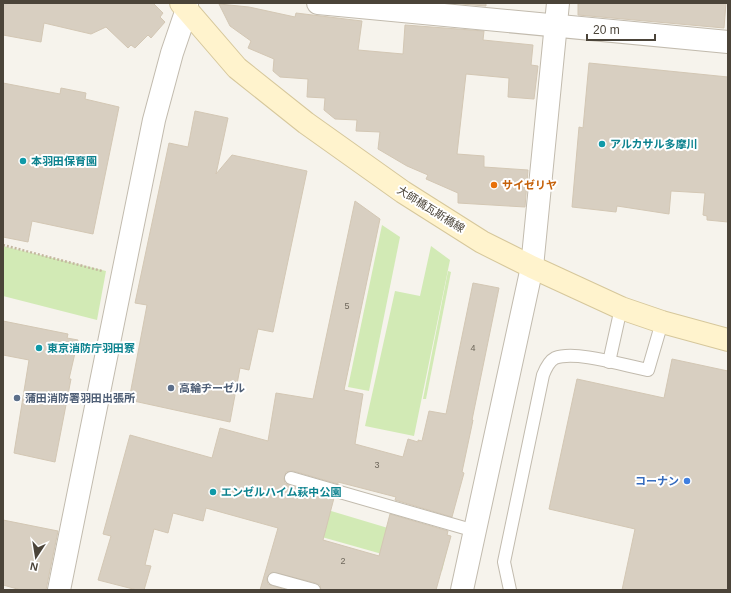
<svg xmlns="http://www.w3.org/2000/svg" width="731" height="593" viewBox="0 0 731 593" font-family="Arial,'Noto Sans JP',sans-serif">
<style>
.green{fill:#d2eab5}
.building{fill:#d8cfc1;stroke:#d3c7b4}
.lines{fill:none;stroke-linecap:round;stroke-linejoin:round}
.lane-casing{stroke:#c2bbae;stroke-width:14}
.street-casing{stroke:#c2bbae;stroke-width:24}
.secondary-casing{stroke:#d6c79b;stroke-width:24}
.path{stroke:#c4b79f;stroke-width:2.5;stroke-dasharray:2 2;stroke-linecap:butt}
.lane{stroke:#fff;stroke-width:12}
.street{stroke:#fff;stroke-width:22}
.secondary{stroke:#fff3cd;stroke-width:22}
.culture-dot{fill:#0f9aa8;stroke:#fff;stroke-width:1.5}
.food-dot{fill:#e8710a;stroke:#fff;stroke-width:1.5}
.service-dot{fill:#5c6f8a;stroke:#fff;stroke-width:1.5}
.shop-dot{fill:#3f7fe0;stroke:#fff;stroke-width:1.5}
.labels{text-anchor:middle;stroke-width:4;stroke-linejoin:round;paint-order:stroke}
.number-label{font-size:9px;fill:#6e675b}
.culture-label{font-size:11px;font-weight:bold;fill:#0d838f;stroke:#fff;text-anchor:start}
.food-label{font-size:11px;font-weight:bold;fill:#c56008;stroke:#fff;text-anchor:start}
.street-label{font-size:11px;fill:#4b4439;stroke:#fff}
.service-label{font-size:11px;font-weight:bold;fill:#4e5e75;stroke:#fff;text-anchor:start}
.shop-label{font-size:11px;font-weight:bold;fill:#366cbe;stroke:#fff;text-anchor:end}
</style>
<rect width="100%" height="100%" fill="#f6f3ec"/>
<g class="green">
<polygon points="382,225 400,237 369,391 348,387"/>
<polygon points="3,246 106,271 97,320 3,296"/>
<polygon points="431,246 450,260 414,436 365,426 395,291 420,296"/>
<polygon points="448,271 451,272 426,399 423,399"/>
<polygon points="291,499 448,546 442,571 283,526"/>
</g>
<g class="building">
<polygon points="3,3 153,3 163,13 160,17 165,22 151,38 148,35 135,48 131,45 128,48 106,27 91,34 44,23 41,42 3,35"/>
<polygon points="450,3 486,3 486,6"/>
<polygon points="578,3 726,3 724,28 578,15"/>
<polygon points="219,4 249,7 295,17 296,13 362,21 358,50 403,54 405,25 484,31 483,40 533,45 531,65 538,66 534,99 508,97 509,78 466,74 457,154 484,156 484,167 528,170 525,207 458,203 458,193 426,179 428,175 407,166 378,149 380,132 356,131 357,120 335,119 324,110 325,98 307,97 308,79 280,77 273,71 274,59 248,48 251,41 230,26"/>
<polygon points="589,63 728,77 728,222 707,220 707,216 703,215 705,193 671,191 669,214 617,206 616,212 572,207 579,127 583,128"/>
<polygon points="3,83 60,94 61,88 86,93 85,99 119,107 93,234 32,221 28,242 3,237"/>
<polygon points="195,111 228,118 216,174 232,155 307,171 273,332 258,329 249,370 240,368 230,422 129,400 147,305 135,303 169,143 188,147"/>
<polygon points="355,201 380,219 344,390 363,394 355,444 403,457 408,439 418,442 418,440 422,441 429,411 446,414 473,283 499,288 472,420 473,420 462,472 464,473 452,517 395,500 396,497 338,482 338,484 293,471 286,472 284,479 285,483 289,485 334,498 323,540 379,556 390,514 448,531 447,535 451,536 436,590 321,590 320,585 316,583 272,572 267,577 267,580 268,584 286,590 260,590 278,528 206,508 203,521 173,513 168,533 154,529 145,565 151,566 144,590 137,590 98,580 111,536 103,534 130,435 212,458 220,428 268,441 276,393 313,399"/>
<polygon points="3,321 68,334 67,338 78,340 69,379 71,379 55,462 14,453 29,360 3,355"/>
<polygon points="672,359 728,371 728,590 622,590 635,529 549,509 577,379 664,398"/>
<polygon points="3,520 58,531 46,590 21,590 3,585"/>
</g>
<g class="lines">
<g class="lane-casing">
<g id="lane">
<polyline points="609,362 621,308"/>
<polyline points="291,478 475,531"/>
<polyline points="274,579 314,590"/>
<path d="M510,590L504,562L543,375C545,370 549,361 555,358C576,350 626,366 648,370L662,322"/>
</g>
</g>
<g class="street-casing">
<g id="street">
<polyline points="318,3 728,42"/>
<polyline points="59,590 154,120 172,53 187,9 187,3"/>
<polyline points="462,590 532,267 558,3"/>
</g>
</g>
<g class="secondary-casing">
<polyline id="secondary" points="181,3 237,68 306,123 403,192 482,242 532,267 621,308 662,322 728,340"/>
</g>
<polyline class="path" points="3,245 102,271"/>
<use href="#lane" class="lane"/>
<use href="#street" class="street"/>
<use href="#secondary" class="secondary"/>
</g>
<g class="culture-dot">
<circle cx="602" cy="144" r="4"/>
<circle cx="23" cy="161" r="4"/>
<circle cx="39" cy="348" r="4"/>
<circle cx="213" cy="492" r="4"/>
</g>
<circle class="food-dot" cx="494" cy="185" r="4"/>
<g class="service-dot">
<circle cx="171" cy="388" r="4"/>
<circle cx="17" cy="398" r="4"/>
</g>
<circle class="shop-dot" cx="687" cy="481" r="4"/>
<g class="labels">
<g class="number-label">
<text x="347" y="309">5</text>
<text x="473" y="351">4</text>
<text x="377" y="468">3</text>
<text x="343" y="564">2</text>
</g>
<g class="culture-label">
<text x="610" y="148">アルカサル多摩川</text>
<text x="31" y="165">本羽田保育園</text>
<text x="47" y="352">東京消防庁羽田寮</text>
<text x="221" y="496">エンゼルハイム萩中公園</text>
</g>
<g class="food-label">
<text x="502" y="189">サイゼリヤ</text>
</g>
<g class="street-label">
<text transform="translate(431 209) rotate(32)" y="4">大師橋瓦斯橋線</text>
</g>
<g class="service-label">
<text x="179" y="392">高輪ヂーゼル</text>
<text x="25" y="402">蒲田消防署羽田出張所</text>
</g>
<g class="shop-label">
<text x="679" y="485">コーナン</text>
</g>
</g>
<rect width="731" height="593" fill="none" stroke="#4b4439" stroke-width="8"/>
<g transform="translate(36 557) rotate(192)" stroke="#ffffff" stroke-width="3" paint-order="stroke">
<path d="M0-3L7 15L0 10L-7 15Z" fill="#4b4439"/>
<text y="-6" font-size="11" font-weight="bold" text-anchor="middle" fill="#4b4439">N</text>
</g>
<path d="M587 34v6h68v-6" fill="none" stroke="#4b4439" stroke-width="2"/>
<text x="593" y="34" font-size="12" fill="#4b4439" stroke="#ffffff" stroke-width="3" paint-order="stroke">20 m</text>
</svg>
